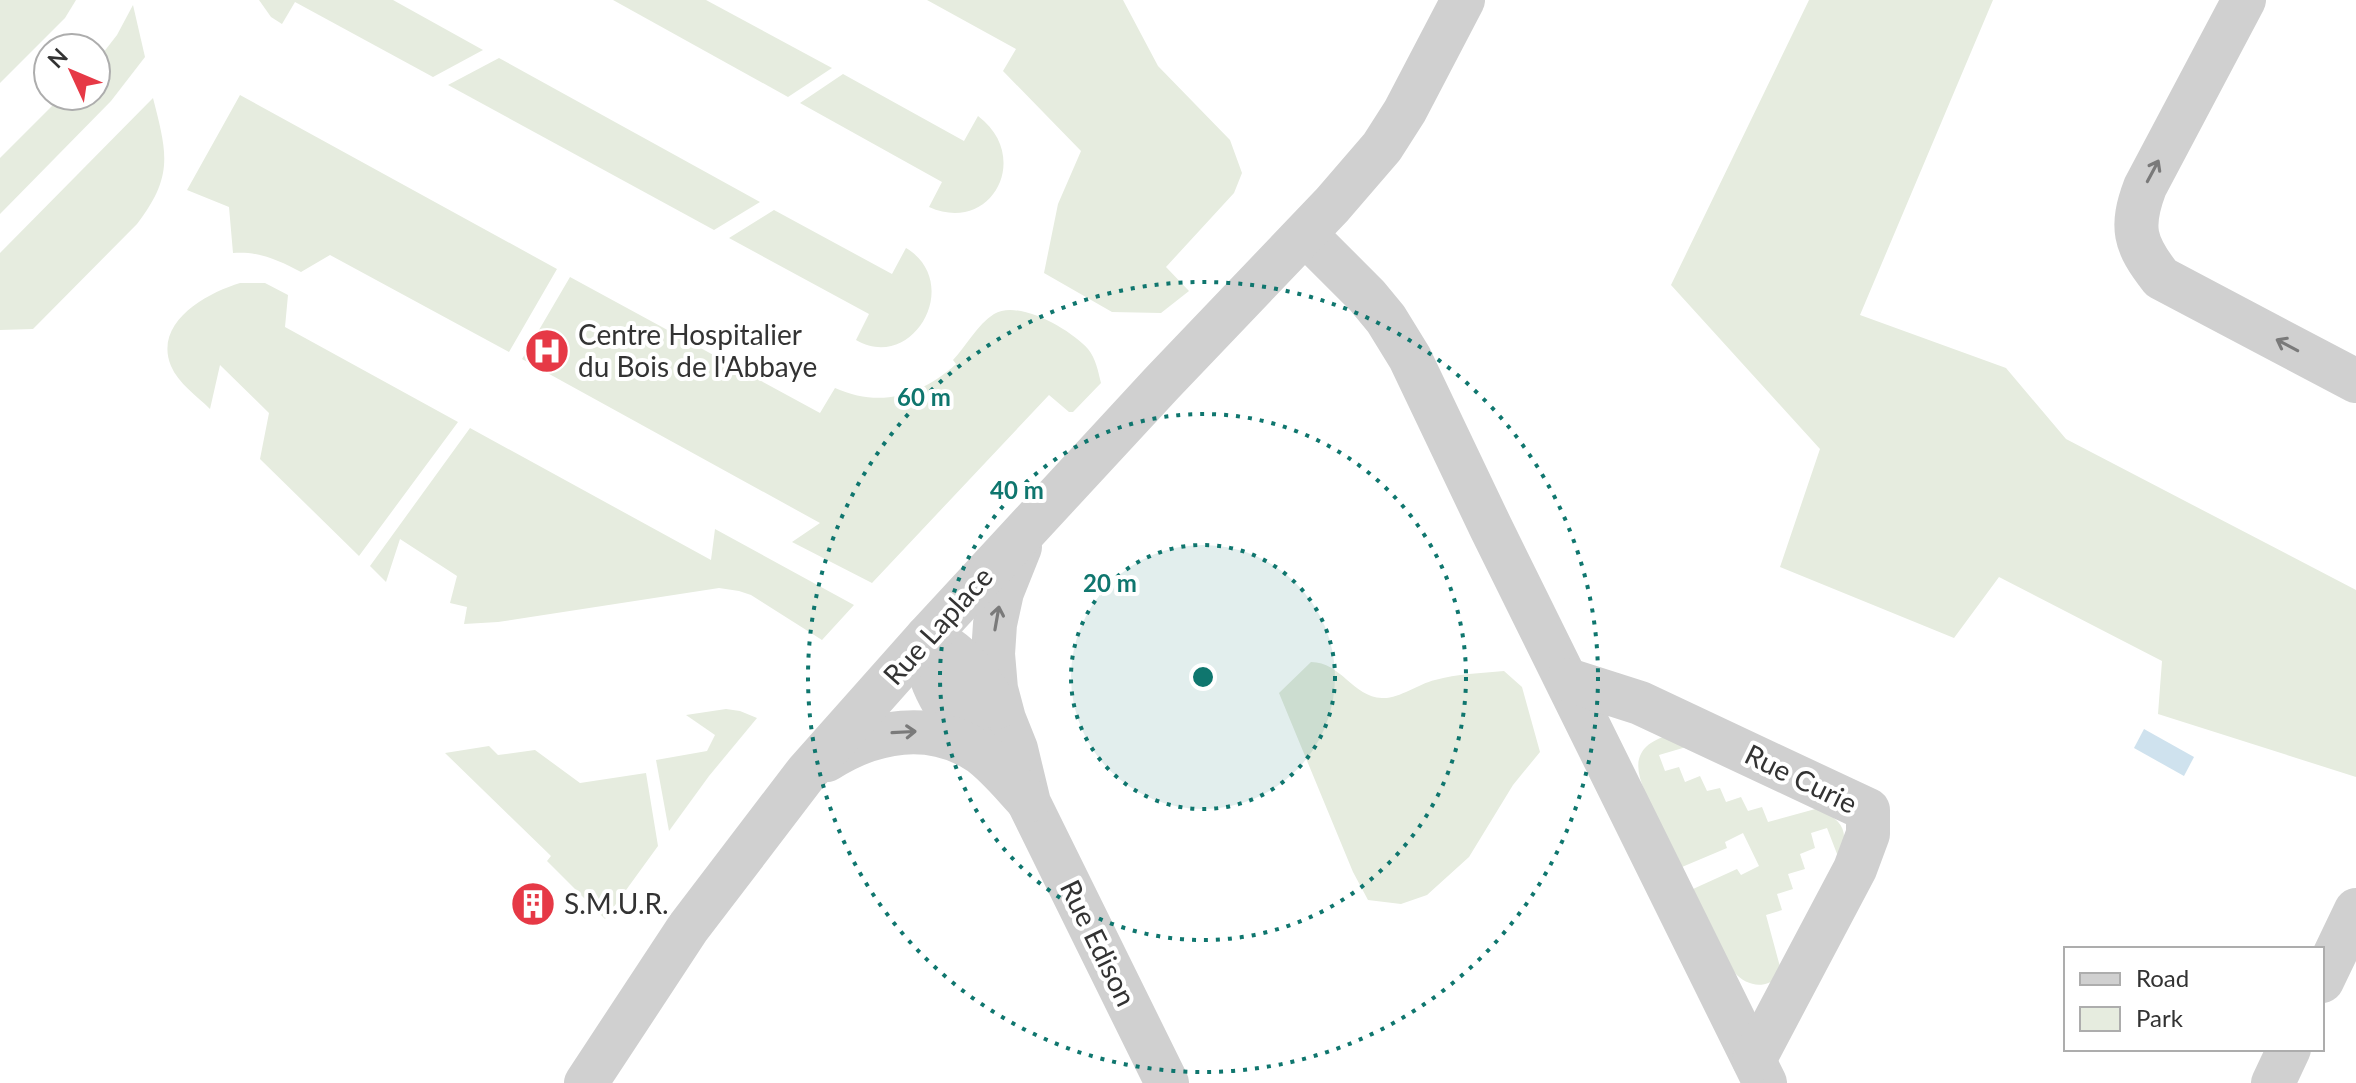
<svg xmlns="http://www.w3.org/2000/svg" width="2356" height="1083" viewBox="0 0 2356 1083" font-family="Lato,sans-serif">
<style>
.green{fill:#e6ecdf}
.water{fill:#cfe2ee}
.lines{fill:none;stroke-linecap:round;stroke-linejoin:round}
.minor{stroke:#d0d0d0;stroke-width:44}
.oneway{stroke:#7a7a7a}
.ring{fill:none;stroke:#0f766e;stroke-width:4;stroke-dasharray:4 8}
.labels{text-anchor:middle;stroke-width:8;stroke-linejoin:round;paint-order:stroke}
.poi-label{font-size:28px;fill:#333;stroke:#fff;text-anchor:start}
.street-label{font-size:28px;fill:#333;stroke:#fff}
.centre{fill:#0f766e;stroke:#fff;stroke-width:4}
.ring-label{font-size:24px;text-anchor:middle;font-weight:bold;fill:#0f766e;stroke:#fff;stroke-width:8;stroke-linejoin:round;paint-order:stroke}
</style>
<rect width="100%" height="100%" fill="#fff"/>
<g class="green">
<polygon points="0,0 76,0 65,18 0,83"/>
<polygon points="259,0 393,0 483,50 433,77 295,2 282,24 271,17"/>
<polygon points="613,0 706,0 832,68 788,97"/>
<polygon points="927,0 1123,0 1158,66 1230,140 1242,173 1234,193 1166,267 1189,291 1161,313 1112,312 1044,273 1058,204 1081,151 1003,71 1016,49"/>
<polygon points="1809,0 1993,0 1860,315 2006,368 2066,439 2356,590 2356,777 2158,714 2162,661 1999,577 1954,638 1780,567 1820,449 1671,285"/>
<polygon points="133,5 145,57 111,101 0,214 0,158 62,96 96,96 96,62 117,35"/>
<polygon points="499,58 760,202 714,230 448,85"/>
<path d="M843,74L964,141L978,116C1033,157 991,235 929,207L942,182L800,103Z"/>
<path d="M240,95L557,269L509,352L330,255L301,272C278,260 259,251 233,253L229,207L187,190Z"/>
<path d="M153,98C167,153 174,176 137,224L33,329L0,330V253Z"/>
<path d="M774,210L892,274L906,248C964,283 913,373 856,340L869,314L729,238Z"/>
<path d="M570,277L820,413L835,388C880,408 921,396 956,364L953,360C966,346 977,325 994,314C1019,299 1071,330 1088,349C1096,359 1098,371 1101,383L1073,412H1069L1049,395L872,583L792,542L820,523L522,359Z"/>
<path d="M240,283H265L288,295L285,327L458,422L359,556L260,459L269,413L220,365L210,409C197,396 178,383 171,366C153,322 207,293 240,283Z"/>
<polygon points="470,428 711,560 715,529 854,605 822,640 751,595 739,591 719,588 498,622 464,624 467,607 450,603 457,576 400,539 386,582 370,566"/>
<path d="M1311,662C1341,662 1353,697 1382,698C1399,699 1418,684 1435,680C1457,674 1481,673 1504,671L1522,687L1540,752L1513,785L1469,857L1427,895L1401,904L1368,900L1353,872L1279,693Z"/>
<polygon points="726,709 740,711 757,718 709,776 669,831 656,760 707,751 715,735 686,715"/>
<path d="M1666,736L1693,745L1659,755L1665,771L1679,767L1685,782L1700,776L1707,791L1720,788L1726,802L1741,797L1748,811L1762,807L1768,822L1819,808C1843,822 1850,830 1839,859L1827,828L1811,833L1815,848L1800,854L1805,869L1788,874L1793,889L1777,894L1782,910L1766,915L1782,974C1767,989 1748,988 1734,972L1693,889L1737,869L1741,875L1759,866L1743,833L1725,842L1727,848L1682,867C1673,850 1665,832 1656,815C1642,785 1620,751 1666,736Z"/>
<polygon points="489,746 498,755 535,750 580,783 646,773 658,846 605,919 547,861 551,856 445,753"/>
</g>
<polygon class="water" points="2144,729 2194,757 2184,776 2134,748"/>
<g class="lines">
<g class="minor">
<path d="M2244,0L2145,187C2130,227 2134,244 2161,278L2356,381"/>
<polyline points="1305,234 1367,296 1386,319 1410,358 1491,528 1765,1083"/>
<polyline points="1020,547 1002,592 995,624 993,654 996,689 1004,719 1016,749 1029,803 1167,1083"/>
<polyline points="1568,680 1640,703 1868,810 1868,834 1855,869 1754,1060"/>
<path d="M979,751C954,720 920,680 927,637C960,650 979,678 997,707"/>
<path d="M827,760C874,730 930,720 979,752C997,765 1013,785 1028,801"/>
<polyline points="2322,981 2356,910"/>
<polyline points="586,1083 688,928 807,772 927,637 1162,383 1332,205 1382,147 1405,111 1463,0"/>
<polyline points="2273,1083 2289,1049"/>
</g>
</g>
<defs><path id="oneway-shaft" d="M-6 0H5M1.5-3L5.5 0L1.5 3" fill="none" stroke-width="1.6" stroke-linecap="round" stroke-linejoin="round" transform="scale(2)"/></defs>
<g class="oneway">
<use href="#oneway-shaft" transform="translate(2153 171) rotate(-62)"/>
<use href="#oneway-shaft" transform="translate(2287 345) rotate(-152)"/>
<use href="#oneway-shaft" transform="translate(997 618) rotate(-80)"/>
<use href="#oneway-shaft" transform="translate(904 732) rotate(-3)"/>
</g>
<circle cx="1203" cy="677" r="132" fill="#0f766e" fill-opacity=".12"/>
<g class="ring">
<circle cx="1203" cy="677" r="132"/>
<circle cx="1203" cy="677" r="263"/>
<circle cx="1203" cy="677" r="395"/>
</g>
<defs>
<g id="hospital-disc" transform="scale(2.3)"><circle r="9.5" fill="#e63946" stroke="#fff"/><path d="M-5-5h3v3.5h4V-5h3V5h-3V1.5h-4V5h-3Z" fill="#fff"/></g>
<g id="building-disc" transform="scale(2.3)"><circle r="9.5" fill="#e63946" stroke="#fff"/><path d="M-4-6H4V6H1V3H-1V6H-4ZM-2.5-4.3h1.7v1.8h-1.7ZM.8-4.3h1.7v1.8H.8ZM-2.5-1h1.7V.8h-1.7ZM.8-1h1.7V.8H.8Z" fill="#fff"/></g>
</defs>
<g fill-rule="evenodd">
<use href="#hospital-disc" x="547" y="351"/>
<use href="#building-disc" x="533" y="904"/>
</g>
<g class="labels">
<g class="poi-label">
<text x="578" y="345">Centre Hospitalier<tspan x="578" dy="32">du Bois de l'Abbaye</tspan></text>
<text x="564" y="914">S.M.U.R.</text>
</g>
<g class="street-label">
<text transform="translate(938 626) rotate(-48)" y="10">Rue Laplace</text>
<text transform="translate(1801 779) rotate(26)" y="10">Rue Curie</text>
<text transform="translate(1098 943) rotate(64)" y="10">Rue Edison</text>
</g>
</g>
<circle cx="1203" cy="677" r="12" class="centre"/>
<g class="ring-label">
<text x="924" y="406">60 m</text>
<text x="1017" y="499">40 m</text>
<text x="1110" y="592">20 m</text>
</g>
<rect x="2064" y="947" width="260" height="104" fill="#ffffff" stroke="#adadad" stroke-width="2"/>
<rect x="2080" y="973" width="40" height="12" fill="#d0d0d0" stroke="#adadad" stroke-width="2"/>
<text x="2136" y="987" font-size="24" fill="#333333">Road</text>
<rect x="2080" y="1007" width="40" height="24" fill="#e6ecdf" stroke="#adadad" stroke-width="2"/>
<text x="2136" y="1027" font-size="24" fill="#333333">Park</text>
<g transform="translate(72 72) rotate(314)"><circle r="38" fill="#ffffff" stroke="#adadad" stroke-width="2"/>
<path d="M0-6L14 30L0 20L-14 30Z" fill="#e63946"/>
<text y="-12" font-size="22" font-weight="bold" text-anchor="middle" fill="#333333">N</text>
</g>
</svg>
